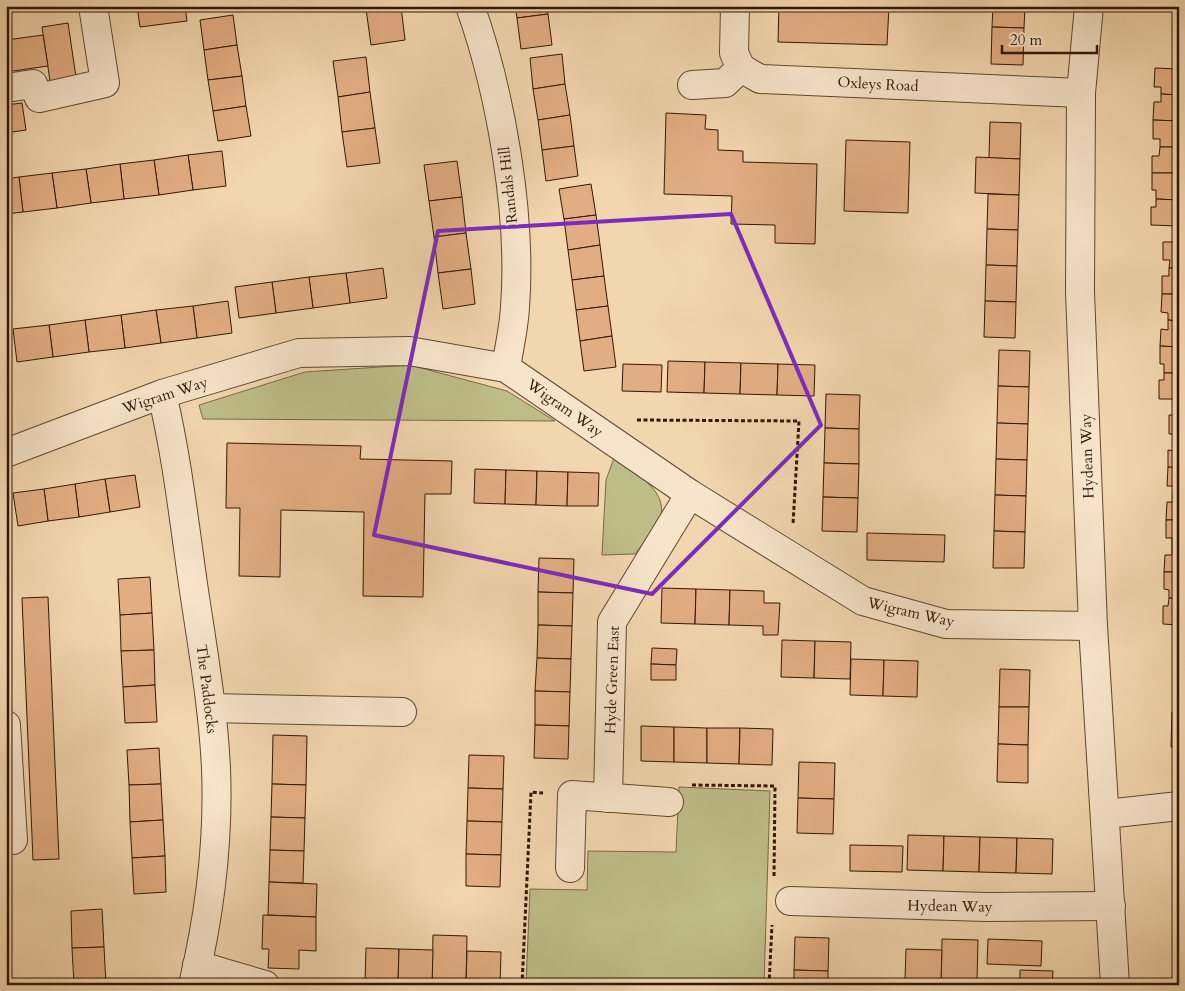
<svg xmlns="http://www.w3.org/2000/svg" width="1185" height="991" viewBox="0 0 1185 991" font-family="Cardo,serif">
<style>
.green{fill:#bebd88;stroke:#786a46}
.building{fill:#e3ad83;stroke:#311705}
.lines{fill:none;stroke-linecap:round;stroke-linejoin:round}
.minor-casing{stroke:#61472f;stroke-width:30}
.path{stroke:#311705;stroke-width:3;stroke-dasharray:4 2.5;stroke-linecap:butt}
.minor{stroke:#f7e4ca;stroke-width:28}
.marked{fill:none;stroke:#7b2cbf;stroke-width:4;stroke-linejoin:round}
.labels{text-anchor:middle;stroke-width:4.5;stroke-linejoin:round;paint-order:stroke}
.street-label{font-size:15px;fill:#311705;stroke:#f7e4ca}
</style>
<rect width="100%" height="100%" fill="#f2d6ae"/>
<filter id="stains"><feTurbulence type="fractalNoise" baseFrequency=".004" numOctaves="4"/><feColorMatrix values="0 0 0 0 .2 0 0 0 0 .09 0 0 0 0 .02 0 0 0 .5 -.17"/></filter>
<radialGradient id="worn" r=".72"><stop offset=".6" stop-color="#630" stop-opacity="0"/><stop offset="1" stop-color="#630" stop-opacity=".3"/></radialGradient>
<g class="green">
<polygon points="410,365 507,391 555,421 203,419 199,405 305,372"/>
<path d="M614,458C634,473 672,491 659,522C654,533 642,544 635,554L602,555L606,480Z"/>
<polygon points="679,787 770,791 764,985 526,985 530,889 587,890 588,851 676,852"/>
</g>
<g class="building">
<polygon points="137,6 185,6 187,21 140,27"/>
<polygon points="366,6 385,6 366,9"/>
<polygon points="385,6 401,6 405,40 371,45 366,9"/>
<polygon points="515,6 547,6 548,14 517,18"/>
<polygon points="779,6 889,6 887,45 778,42"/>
<polygon points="993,6 1025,6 1024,28 992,27"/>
<rect x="1176" y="6" width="3" height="12"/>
<polygon points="548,14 552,45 521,49 517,18"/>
<polygon points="233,15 237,45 204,50 200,20"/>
<polygon points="68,23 76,77 50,81 42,27"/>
<polygon points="992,27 1024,28 1023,65 991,64"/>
<polygon points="43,35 48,66 6,72 6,40"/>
<polygon points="1176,35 1179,35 1179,53 1175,53"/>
<polygon points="237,45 242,76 208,80 204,50"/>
<polygon points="562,54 565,84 533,89 530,58"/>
<polygon points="366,57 370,92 338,97 333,61"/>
<polygon points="1155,68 1179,69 1179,95 1161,94 1161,87 1154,87"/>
<polygon points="242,76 246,106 213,111 208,80"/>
<polygon points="565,84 570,115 538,120 533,89"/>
<polygon points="370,92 375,128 342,132 338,97"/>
<polygon points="1161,94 1179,95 1179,121 1153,120 1154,102 1161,102"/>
<polygon points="22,103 26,130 6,133 6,105"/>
<polygon points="246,106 251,136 218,141 213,111"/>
<polygon points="666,113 706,115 705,129 718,130 718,150 743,151 743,162 817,164 815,244 775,243 775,225 731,224 732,196 664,194"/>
<polygon points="570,115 574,146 542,150 538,120"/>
<polygon points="1153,120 1179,121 1179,147 1160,147 1160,139 1153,139"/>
<polygon points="990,122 1021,123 1020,159 989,158"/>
<polygon points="375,128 380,163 347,167 342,132"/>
<polygon points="846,140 910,142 908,213 844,211"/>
<polygon points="574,146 578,176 546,181 542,150"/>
<polygon points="1160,147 1179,147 1179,173 1152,173 1152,156 1159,156"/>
<polygon points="222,151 226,186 193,190 188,155"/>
<polygon points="188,155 193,190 159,195 154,160"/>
<polygon points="976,157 1020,159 1019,195 975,193"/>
<polygon points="154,160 159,195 124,199 120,164"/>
<polygon points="457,161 462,197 429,201 424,165"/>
<polygon points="120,164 124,199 91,203 86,169"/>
<polygon points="86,169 91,203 57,208 52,173"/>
<polygon points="52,173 57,208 23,212 19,177"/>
<polygon points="1152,173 1179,173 1179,200 1156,199 1156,190 1152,190"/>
<polygon points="19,177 23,212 6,214 6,179"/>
<polygon points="591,184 596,215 564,219 559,189"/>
<polygon points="988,194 1019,195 1018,230 987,229"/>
<polygon points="462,197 466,233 434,237 429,201"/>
<polygon points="1156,199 1179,200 1179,226 1151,225 1151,207 1156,207"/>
<polygon points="596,215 600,245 568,250 564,219"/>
<polygon points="987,229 1018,230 1017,266 986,265"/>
<polygon points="466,233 471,269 438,273 434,237"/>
<polygon points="1163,242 1179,242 1179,268 1169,268 1170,260 1163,260"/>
<polygon points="600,245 604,276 572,280 568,250"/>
<polygon points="986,265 1017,266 1016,302 985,301"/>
<polygon points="383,268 387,298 350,303 346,273"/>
<polygon points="1169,268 1179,268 1179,294 1162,294 1162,276 1169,276"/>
<polygon points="471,269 475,304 443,309 438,273"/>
<polygon points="346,273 350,303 313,308 309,277"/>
<polygon points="604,276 608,306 576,310 572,280"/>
<polygon points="309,277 313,308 276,313 272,282"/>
<polygon points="272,282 276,313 239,318 235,287"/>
<polygon points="1162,294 1179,294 1179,321 1168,320 1168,313 1161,312"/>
<polygon points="228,301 232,333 197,338 193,306"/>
<polygon points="985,301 1016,302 1015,338 984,337"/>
<polygon points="193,306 197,338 161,343 156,310"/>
<polygon points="608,306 612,336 580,341 576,310"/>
<polygon points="156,310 161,343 125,348 121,315"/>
<polygon points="121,315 125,348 89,352 85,320"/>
<polygon points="85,320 89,352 53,357 49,325"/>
<polygon points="1168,320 1179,321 1179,347 1160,346 1161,329 1168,330"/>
<polygon points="49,325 53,357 17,362 13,329"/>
<polygon points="612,336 616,367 584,371 580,341"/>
<polygon points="1160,346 1179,347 1179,373 1164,373 1164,364 1160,364"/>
<polygon points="999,350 1030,351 1029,387 998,386"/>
<polygon points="7,355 12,393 6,393 6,356"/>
<polygon points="668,361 705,362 704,393 667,392"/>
<polygon points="705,362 741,363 740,394 704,393"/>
<polygon points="741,363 778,364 777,395 740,394"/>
<polygon points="623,364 662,365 661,392 622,391"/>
<polygon points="778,364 815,365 814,396 777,395"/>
<polygon points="1164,373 1179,373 1179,399 1159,399 1159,380 1164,380"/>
<polygon points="998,386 1029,387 1028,424 997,423"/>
<polygon points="826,394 860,395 859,429 825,428"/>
<polygon points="1169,415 1179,415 1179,441 1175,441 1175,434 1169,434"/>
<polygon points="997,423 1028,424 1027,460 996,459"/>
<polygon points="825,428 859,429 859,464 824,463"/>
<polygon points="1175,441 1179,441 1179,468 1168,467 1168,450 1175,451"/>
<polygon points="227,443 361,446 360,459 452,461 451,494 425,494 423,597 363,596 364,512 281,510 280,577 239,576 240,508 226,508"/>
<polygon points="996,459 1027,460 1026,496 995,495"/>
<polygon points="824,463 859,464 858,498 823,497"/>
<polygon points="1168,467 1179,468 1179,494 1173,494 1174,486 1167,486"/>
<polygon points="475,469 506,470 505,504 474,503"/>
<polygon points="506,470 537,471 536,505 505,504"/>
<polygon points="537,471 568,472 567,506 536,505"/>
<polygon points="568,472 599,473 598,506 567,506"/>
<polygon points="135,475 140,507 110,512 105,479"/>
<polygon points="105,479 110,512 79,517 75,484"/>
<polygon points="75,484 79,517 48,521 44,489"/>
<polygon points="44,489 48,521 18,526 13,493"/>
<polygon points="1173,494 1179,494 1179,520 1166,520 1167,502 1173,502"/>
<polygon points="995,495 1026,496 1025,532 994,531"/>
<polygon points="823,497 858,498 857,532 822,531"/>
<polygon points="6,505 10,529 6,530"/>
<polygon points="1166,520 1179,520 1179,546 1172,546 1172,538 1166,538"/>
<polygon points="994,531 1025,532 1024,568 993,568"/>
<polygon points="867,533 945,535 944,562 867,560"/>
<polygon points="1172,546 1179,546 1179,572 1164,572 1165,555 1172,555"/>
<polygon points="539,558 574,559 573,593 538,592"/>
<polygon points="1164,572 1179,572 1179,599 1169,598 1169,590 1164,589"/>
<polygon points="150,577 152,613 120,615 118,579"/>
<polygon points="662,588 696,589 695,624 661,623"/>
<polygon points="696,589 730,590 729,625 695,624"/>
<polygon points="730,590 764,591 764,603 780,603 778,635 763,635 763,626 729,625"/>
<polygon points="538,592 573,593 572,626 538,625"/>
<polygon points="48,597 59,859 33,860 22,598"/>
<polygon points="1169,598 1179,599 1179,625 1163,624 1163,606 1168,606"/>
<polygon points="152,613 154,650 121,651 120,615"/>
<polygon points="538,625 572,626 571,659 537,658"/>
<polygon points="782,640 815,641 814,678 781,677"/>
<polygon points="815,641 851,642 850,679 814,678"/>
<polygon points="652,648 677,649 676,665 651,664"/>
<polygon points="154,650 155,685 123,687 121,651"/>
<polygon points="537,658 571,659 570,692 535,691"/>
<polygon points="851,659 884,660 883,696 850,695"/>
<polygon points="884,660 918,661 917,697 883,696"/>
<polygon points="651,664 676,665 676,680 651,680"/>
<polygon points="1000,669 1030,670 1029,707 999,707"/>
<polygon points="155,685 157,722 125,723 123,687"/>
<polygon points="535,691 570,692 569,726 535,725"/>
<polygon points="999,707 1029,707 1028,745 998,744"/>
<polygon points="1172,712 1179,713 1179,747 1171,747"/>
<polygon points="535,725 569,726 568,759 534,758"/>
<polygon points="641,726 674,727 674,762 641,761"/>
<polygon points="674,727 707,728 707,763 674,762"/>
<polygon points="707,728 740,728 739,764 707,763"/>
<polygon points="740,728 773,729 772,765 739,764"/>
<polygon points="273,735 307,736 306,785 272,784"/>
<polygon points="998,744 1028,745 1028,783 997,782"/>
<polygon points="159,748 161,784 129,785 127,750"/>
<polygon points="469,755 504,756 503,789 468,788"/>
<polygon points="799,762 835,763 834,799 798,798"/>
<polygon points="161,784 163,820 130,822 129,785"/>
<polygon points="272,784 306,785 305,818 271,817"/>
<polygon points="468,788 503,789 502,822 467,821"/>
<polygon points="798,798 834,799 833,834 797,833"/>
<polygon points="271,817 305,818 304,851 270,850"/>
<polygon points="163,820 165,856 132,858 130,822"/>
<polygon points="467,821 502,822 501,855 466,854"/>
<polygon points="908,835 944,836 943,871 907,870"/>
<polygon points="944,836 980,837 979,872 943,871"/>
<polygon points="980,837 1017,838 1016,873 979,872"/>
<polygon points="1017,838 1053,839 1052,874 1016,873"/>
<polygon points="850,845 903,846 902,872 850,871"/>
<polygon points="270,850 304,851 303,883 269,882"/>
<polygon points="466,854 501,855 500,887 466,886"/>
<polygon points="165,856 166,892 134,894 132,858"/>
<polygon points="269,882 317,884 316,917 268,915"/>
<polygon points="102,909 104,947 72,948 71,911"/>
<polygon points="263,915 316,917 316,951 299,950 299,969 268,968 269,949 262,949"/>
<polygon points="433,935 467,936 466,985 432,985"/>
<polygon points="795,937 829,938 828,971 794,970"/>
<polygon points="942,939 978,940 977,982 941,981"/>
<polygon points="988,939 1042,941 1041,966 987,964"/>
<polygon points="104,947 106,984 74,985 72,948"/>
<polygon points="366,948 399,949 398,984 365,983"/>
<polygon points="399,949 433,950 432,985 398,984"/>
<polygon points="906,949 942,950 941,981 905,980"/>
<polygon points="467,951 501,952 500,985 466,985"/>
<polygon points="794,970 828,971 828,985 794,985"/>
<polygon points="1020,970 1053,971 1052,985 1020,985"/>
</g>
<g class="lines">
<g class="minor-casing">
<g id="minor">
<path d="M470,6C501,93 522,215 515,307C514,327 509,348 506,368"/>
<polyline points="735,6 734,53 741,68 760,79 1081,93"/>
<polyline points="1089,6 1081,93 1080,292 1093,626 1115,985"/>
<polyline points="692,85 725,83 741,68"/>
<polyline points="6,88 33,84 39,98 105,83 93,6"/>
<path d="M162,394C177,457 184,521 193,584C202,645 213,706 216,768C219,841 210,913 193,985"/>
<polyline points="6,453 162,394 299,353 409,351 506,368 690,494 863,601 946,624 1093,626"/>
<polyline points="211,708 402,712"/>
<polyline points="6,725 13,840"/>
<polyline points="608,798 612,622 690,494"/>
<polyline points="1106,814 1179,806"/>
<polyline points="570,868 572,795 669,802"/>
<polyline points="790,901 986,907 1111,906"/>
<polyline points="197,965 265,985"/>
</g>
</g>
<g class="path">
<polyline points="637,420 799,421 793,524"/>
<polyline points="692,785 775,786 774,877"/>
<polyline points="522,985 531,792 543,793"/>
<polyline points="769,985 772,925"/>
</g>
<use href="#minor" class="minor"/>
</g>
<path class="marked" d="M731,214L821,425L652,594L374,535L438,231Z"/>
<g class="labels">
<g class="street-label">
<text transform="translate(878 84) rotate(3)" y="5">Oxleys Road</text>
<text transform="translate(508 185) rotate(-96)" y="5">Randals Hill</text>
<text transform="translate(165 395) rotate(-18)" y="5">Wigram Way</text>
<text transform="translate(565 408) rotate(35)" y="5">Wigram Way</text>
<text transform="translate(1087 456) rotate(-92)" y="5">Hydean Way</text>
<text transform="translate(911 612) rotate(13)" y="5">Wigram Way</text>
<text transform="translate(612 680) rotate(-88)" y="5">Hyde Green East</text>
<text transform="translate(207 689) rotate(83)" y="5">The Paddocks</text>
<text transform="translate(950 906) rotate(1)" y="5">Hydean Way</text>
</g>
</g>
<rect width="1185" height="991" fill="none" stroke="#f2d6ae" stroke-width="25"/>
<rect x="8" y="8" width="1170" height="976" fill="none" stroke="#311705" stroke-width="2.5"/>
<rect x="12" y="12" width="1160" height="966" fill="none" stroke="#311705"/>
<path d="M1002 45v8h95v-8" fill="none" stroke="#311705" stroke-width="2.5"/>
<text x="1010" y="45" font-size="15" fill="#311705" stroke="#f7e4ca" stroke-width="4" paint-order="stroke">20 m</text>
<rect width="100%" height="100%" filter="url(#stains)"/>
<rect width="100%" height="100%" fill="url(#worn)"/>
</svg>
